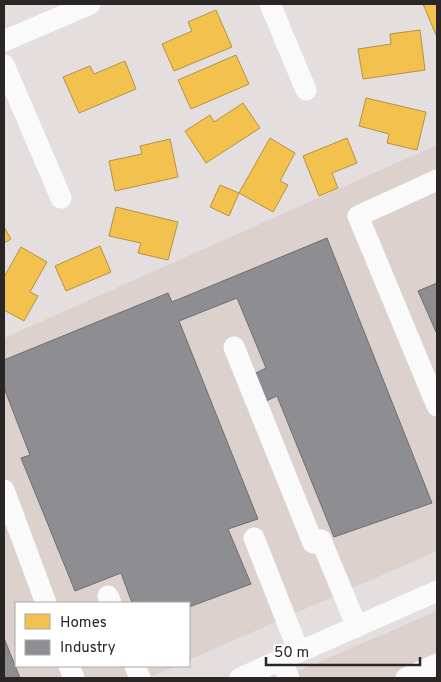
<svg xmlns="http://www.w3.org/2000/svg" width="441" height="682" viewBox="0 0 441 682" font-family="Overpass,sans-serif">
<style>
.built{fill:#ddd1ce}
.homes{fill:#f2c14e;stroke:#b69242}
.industry{fill:#8d8d92;stroke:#6f6e71}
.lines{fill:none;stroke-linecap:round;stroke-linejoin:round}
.minor{stroke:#fbfafa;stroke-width:21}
</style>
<rect width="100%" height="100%" fill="#e4dfde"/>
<g class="built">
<polygon points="437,145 437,551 189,660 189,603 16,603 16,666 176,666 147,678 4,678 4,338"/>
<polygon points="437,611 437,678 282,678"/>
</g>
<g class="homes">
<polygon points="423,4 437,4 437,34 436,35"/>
<polygon points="216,10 232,47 174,71 162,44 192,31 188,22"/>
<polygon points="420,30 425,70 363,79 358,49 391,44 390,34"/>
<polygon points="236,55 249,84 191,109 178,80"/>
<polygon points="125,61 136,89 79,113 63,77 90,66 94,74"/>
<polygon points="366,98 426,112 417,150 387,143 389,134 359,126"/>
<polygon points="243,103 260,128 206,163 185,131 210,115 214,122"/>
<polygon points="270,138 295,153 280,181 288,185 273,212 239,193"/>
<polygon points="347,138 357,163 332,173 338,188 319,196 303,156"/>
<polygon points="170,139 178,177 115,191 109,161 142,154 140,146"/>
<polygon points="220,185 239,193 229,216 210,207"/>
<polygon points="116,207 178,222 168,260 138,253 141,243 109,236"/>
<polygon points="4,227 11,239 4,243"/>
<polygon points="100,246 111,272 66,291 55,266"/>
<polygon points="21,247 47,262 30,292 38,296 24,321 4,310 4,277"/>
</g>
<g class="industry">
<polygon points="327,238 432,503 334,537 277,396 262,403 252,375 266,368 237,298 179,321 258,519 228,529 251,584 189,607 189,603 132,603 121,573 75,591 21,458 30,455 4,388 4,360 168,293 172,302"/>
<polygon points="437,283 437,334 418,291"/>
<polygon points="4,638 20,678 4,678"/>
</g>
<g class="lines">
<g class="minor">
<polyline points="270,4 306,90"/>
<polyline points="4,41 90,4"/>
<polyline points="4,65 61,198"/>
<polyline points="437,180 358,216 437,406"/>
<polyline points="234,347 313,543 321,540 357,627"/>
<polyline points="4,490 46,603"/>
<polyline points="254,538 299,652"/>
<polyline points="108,596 111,603"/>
<polyline points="281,660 289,678"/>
<polyline points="69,666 74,678"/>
<polyline points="135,666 140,678"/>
<polyline points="240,678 437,591"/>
<polyline points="406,678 437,664"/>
</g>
</g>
<rect width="441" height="682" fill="none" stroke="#2a2625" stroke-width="10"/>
<rect x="15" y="602" width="175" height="65" fill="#ffffff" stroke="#aaa8a8"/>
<rect x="25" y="614" width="25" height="15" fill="#f2c14e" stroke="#aaa8a8"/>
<text x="60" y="627" font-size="15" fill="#2a2625">Homes</text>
<rect x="25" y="640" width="25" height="15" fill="#8d8d92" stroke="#aaa8a8"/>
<text x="60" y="652" font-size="15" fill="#2a2625">Industry</text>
<path d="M266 657v8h154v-8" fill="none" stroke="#2a2625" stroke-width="2.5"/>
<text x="274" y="657" font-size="15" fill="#2a2625" stroke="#ffffff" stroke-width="4" paint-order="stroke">50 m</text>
</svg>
